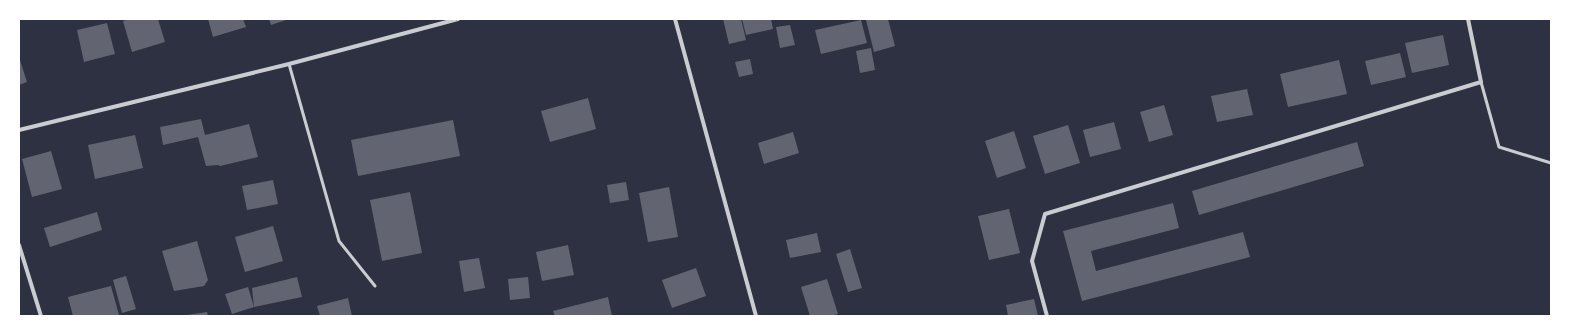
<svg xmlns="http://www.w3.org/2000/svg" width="1570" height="335" viewBox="0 0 1570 335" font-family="Manrope,sans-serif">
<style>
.building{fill:#626471}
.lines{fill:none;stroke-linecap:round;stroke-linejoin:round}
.service{stroke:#caccd0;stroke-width:3}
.minor{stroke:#caccd0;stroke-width:4}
</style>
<rect width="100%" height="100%" fill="#2d3142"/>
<g class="building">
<polygon points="130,19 158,19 165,42 132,52 123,21"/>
<polygon points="208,19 243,19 246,27 213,37"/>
<polygon points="269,19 289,19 271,25"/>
<polygon points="723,19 741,19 746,40 729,44"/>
<polygon points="742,19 771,19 773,29 746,35"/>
<polygon points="872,19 888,19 895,46 874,52 866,20"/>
<polygon points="861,20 867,43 821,54 815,30"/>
<polygon points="107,23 115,54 84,62 77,30"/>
<polygon points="790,25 795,45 780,48 776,27"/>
<polygon points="1443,35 1449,65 1412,73 1405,43"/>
<polygon points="871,48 875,70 860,73 856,51"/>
<polygon points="1400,53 1406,77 1371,85 1365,61"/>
<polygon points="750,59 753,74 739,77 735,62"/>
<polygon points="20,60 27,82 19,85 19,61"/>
<polygon points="1339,60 1347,94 1288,107 1280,74"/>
<polygon points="1247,89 1253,115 1217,122 1211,96"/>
<polygon points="588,98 596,129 550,142 541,111"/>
<polygon points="1164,105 1173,135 1149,142 1140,112"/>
<polygon points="201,119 205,135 249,124 258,157 220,166 218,165 206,166 198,137 163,145 160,127"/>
<polygon points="453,120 460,156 358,176 351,140"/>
<polygon points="1114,122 1121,149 1090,157 1083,130"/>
<polygon points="1068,125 1080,163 1045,174 1033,136"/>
<polygon points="1014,131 1026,168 997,178 985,141"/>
<polygon points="793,132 799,153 764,164 758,143"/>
<polygon points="135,135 143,168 95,179 88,145"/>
<polygon points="1357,142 1364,166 1199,215 1192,191"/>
<polygon points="51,151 62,189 32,197 22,159"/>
<polygon points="273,180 278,204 247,210 242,186"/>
<polygon points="626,182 629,200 610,203 607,185"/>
<polygon points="669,187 678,237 648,242 639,193"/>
<polygon points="410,192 422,253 382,261 370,200"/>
<polygon points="1173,203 1179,228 1091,251 1096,271 1243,232 1250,257 1082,301 1063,231"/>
<polygon points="1009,209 1020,253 989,260 978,216"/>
<polygon points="97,212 102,230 50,247 44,228"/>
<polygon points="273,226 283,261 245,272 235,237"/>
<polygon points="817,233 821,252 790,258 786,240"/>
<polygon points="197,241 208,280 204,286 174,291 162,251"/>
<polygon points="568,245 574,275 542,281 536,252"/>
<polygon points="850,249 862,288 848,292 836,254"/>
<polygon points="479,258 485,288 464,292 459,261"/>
<polygon points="696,268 706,296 672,308 662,280"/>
<polygon points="126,276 136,309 122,313 113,280"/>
<polygon points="297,277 302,297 254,307 252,288"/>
<polygon points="528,277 530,298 510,300 508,279"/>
<polygon points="827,279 838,314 830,316 810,316 801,287"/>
<polygon points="111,286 119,315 73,316 68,297"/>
<polygon points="248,287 254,307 232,314 225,294"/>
<polygon points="608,297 612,316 555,316 553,311"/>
<polygon points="348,298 352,316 320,316 317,306"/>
<polygon points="1034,299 1038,316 1008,316 1006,305"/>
<polygon points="207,312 208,316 187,316 187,315"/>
</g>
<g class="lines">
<g class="service">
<polyline points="289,64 339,241 375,286"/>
<polyline points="1481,82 1499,147 1551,163"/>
</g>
<g class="minor">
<polyline points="675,19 756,316"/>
<polyline points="19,130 289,64 458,19"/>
<polyline points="19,245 41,316"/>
<polyline points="1047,316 1032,261 1045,214 1481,82 1468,19"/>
</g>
</g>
<rect width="1570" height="335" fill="none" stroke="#ffffff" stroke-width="40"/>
</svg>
